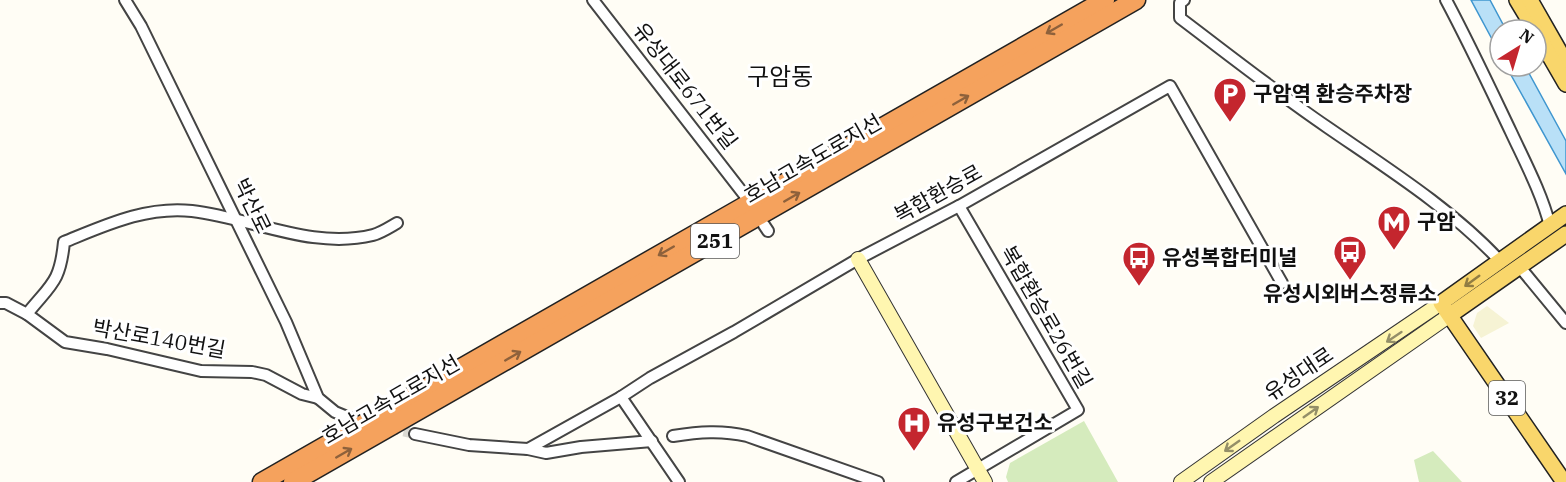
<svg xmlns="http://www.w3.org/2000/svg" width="1566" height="482" viewBox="0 0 1566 482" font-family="'IBM Plex Serif','Noto Sans KR',serif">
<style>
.farmland{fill:#f6f3d4}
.green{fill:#d5ebbd}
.water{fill:#b9e0f7;stroke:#3f96cf;stroke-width:1.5}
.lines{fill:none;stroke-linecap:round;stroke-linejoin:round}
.street-tunnel{stroke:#dbdad3;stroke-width:10;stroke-dasharray:10 5;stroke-linecap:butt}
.street-casing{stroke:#444;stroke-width:14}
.secondary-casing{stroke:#333;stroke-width:16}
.primary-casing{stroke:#222;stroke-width:18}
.highway-casing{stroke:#222;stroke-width:21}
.street{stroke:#fff;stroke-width:10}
.secondary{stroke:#fff6b0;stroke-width:14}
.primary{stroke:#f9d66b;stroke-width:15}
.highway{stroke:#f5a25d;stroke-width:18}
.oneway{stroke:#8e613b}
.oneway2{stroke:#917d42}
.oneway3{stroke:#948f68}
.labels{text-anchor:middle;stroke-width:6;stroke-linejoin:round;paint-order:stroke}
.shield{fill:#fff;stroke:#585858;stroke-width:1.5}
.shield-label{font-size:20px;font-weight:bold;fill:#111}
.street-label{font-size:21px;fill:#111;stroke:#fff}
.poi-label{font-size:21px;font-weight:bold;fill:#111;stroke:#fff;text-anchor:start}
.quarter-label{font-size:24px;fill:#111;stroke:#fff}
</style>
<rect width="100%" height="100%" fill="#fffdf5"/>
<polygon class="farmland" points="1487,306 1509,323 1481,338 1473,326 1477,313"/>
<g class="green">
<polygon points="1084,421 1118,482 1008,482 1006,477 1010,463"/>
<polygon points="1433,451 1462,482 1419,482 1414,460"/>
</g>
<g class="water">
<polygon points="1471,0 1490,0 1506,30 1500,30 1500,54"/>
<polygon points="1506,66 1525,66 1566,141 1566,174"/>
</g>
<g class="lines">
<polyline class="street-tunnel" points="389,428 415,434"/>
<g class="street-casing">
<g id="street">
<polyline points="125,0 141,26 286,322 318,398 335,412 352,419"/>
<polyline points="593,0 746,197"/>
<path d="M1184,0L1180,3V18C1229,55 1277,93 1327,127C1385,167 1452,209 1500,261"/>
<path d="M1446,0C1469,43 1490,88 1511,132C1525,162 1542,194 1550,226"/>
<polyline points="764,225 768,231"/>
<polyline points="1519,266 1566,323"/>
<polyline points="0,303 6,303 27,314 65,342 107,349 201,371 252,372 266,375 302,394 318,398"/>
<path d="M27,314C51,284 60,283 64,242C106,225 146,206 192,211C252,218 312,250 373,235C381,233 390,227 397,223"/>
<polyline points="621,397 679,482"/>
<polyline points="415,434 469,445 528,449 546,453 581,447 652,441"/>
<path d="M673,436C699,432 721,430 747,436L878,482"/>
<polyline points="528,449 621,397 650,378 734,332 858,259 959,206 1170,86 1282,283"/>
<polyline points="956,482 1078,410 959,206"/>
</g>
</g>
<g class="secondary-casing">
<g id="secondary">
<polyline points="858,259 985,482"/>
<polyline points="1181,482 1274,416 1441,303"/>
<polyline points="1211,482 1450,315"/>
</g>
</g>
<g class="primary-casing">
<g id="primary">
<polyline points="1517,0 1535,30"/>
<polyline points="1530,0 1566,63"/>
<polyline points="1536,32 1566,84"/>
<polyline points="1450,315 1566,234"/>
<polyline points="1564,482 1441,303 1566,214"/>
</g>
</g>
<g class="highway-casing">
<g id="highway">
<polyline points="262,482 1105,0"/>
<polyline points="293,482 1136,0"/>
</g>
</g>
<use href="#street" class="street"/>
<use href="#secondary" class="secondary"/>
<use href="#primary" class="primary"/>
<use href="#highway" class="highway"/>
</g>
<defs><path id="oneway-shaft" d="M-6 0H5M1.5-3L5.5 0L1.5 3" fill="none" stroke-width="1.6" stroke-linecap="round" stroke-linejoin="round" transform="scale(1.5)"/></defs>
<g class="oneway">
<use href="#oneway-shaft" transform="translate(1054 29) rotate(150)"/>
<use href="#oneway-shaft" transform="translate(961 100) rotate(-30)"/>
<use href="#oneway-shaft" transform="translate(792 197) rotate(-30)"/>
<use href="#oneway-shaft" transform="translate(666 251) rotate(150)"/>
<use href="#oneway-shaft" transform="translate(513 356) rotate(-30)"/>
<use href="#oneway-shaft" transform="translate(344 453) rotate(-30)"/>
</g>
<use class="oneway2" href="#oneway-shaft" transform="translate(1472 281) rotate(144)"/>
<g class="oneway3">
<use href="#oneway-shaft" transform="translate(1394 337) rotate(146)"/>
<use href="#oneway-shaft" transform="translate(1311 412) rotate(-35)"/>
<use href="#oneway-shaft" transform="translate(1232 446) rotate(145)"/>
</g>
<defs>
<g id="parking-pin" transform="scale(1.725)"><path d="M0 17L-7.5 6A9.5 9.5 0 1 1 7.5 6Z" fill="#c4262e" stroke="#fff"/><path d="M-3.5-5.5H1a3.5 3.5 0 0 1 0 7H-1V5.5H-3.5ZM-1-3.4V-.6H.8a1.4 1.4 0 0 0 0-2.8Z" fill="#fff"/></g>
<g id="metro-pin" transform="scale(1.725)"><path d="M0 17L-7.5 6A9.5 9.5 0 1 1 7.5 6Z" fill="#c4262e" stroke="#fff"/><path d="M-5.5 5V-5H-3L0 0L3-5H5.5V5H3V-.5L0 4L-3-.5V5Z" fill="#fff"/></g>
<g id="bus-pin" transform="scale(1.725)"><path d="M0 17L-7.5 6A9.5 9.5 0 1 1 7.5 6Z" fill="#c4262e" stroke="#fff"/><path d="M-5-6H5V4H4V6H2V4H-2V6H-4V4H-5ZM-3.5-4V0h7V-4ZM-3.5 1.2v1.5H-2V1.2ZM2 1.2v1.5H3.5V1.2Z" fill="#fff"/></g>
<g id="hospital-pin" transform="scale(1.725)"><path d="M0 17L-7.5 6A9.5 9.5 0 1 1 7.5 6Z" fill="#c4262e" stroke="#fff"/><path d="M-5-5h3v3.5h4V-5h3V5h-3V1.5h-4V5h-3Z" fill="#fff"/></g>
</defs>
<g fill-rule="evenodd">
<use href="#parking-pin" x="1230" y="94"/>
<use href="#metro-pin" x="1394" y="222"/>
<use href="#bus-pin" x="1350" y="252"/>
<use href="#bus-pin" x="1139" y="258"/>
<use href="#hospital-pin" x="914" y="423"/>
</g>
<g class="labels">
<g class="shield">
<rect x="691" y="224" width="48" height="34" rx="4.5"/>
<rect x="1489" y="381" width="36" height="34" rx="4.5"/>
</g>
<g class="shield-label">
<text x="715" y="248">251</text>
<text x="1507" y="405">32</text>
</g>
<g class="street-label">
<text transform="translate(685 86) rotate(52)" y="7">유성대로671번길</text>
<text transform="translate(813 159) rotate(-30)" y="7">호남고속도로지선</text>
<text transform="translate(938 194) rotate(-29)" y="7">복합환승로</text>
<text transform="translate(252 206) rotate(64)" y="7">박산로</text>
<text transform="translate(1046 317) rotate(60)" y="7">복합환승로26번길</text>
<text transform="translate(159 339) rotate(10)" y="7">박산로140번길</text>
<text transform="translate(1299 374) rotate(-34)" y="7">유성대로</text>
<text transform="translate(391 400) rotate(-30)" y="7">호남고속도로지선</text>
</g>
<g class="poi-label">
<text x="1253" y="101">구암역 환승주차장</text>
<text x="1417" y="229">구암</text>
<text x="1162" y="265">유성복합터미널</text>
<text x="1350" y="301" text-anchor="middle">유성시외버스정류소</text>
<text x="937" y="430">유성구보건소</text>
</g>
<g class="quarter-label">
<text x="780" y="85">구암동</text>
</g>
</g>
<g transform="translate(1518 48) rotate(37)"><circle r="28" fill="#ffffff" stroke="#a0a0a0" stroke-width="1.5"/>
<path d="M0-4.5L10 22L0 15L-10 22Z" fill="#c4262e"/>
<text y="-9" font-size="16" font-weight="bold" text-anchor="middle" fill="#111111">N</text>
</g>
</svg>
